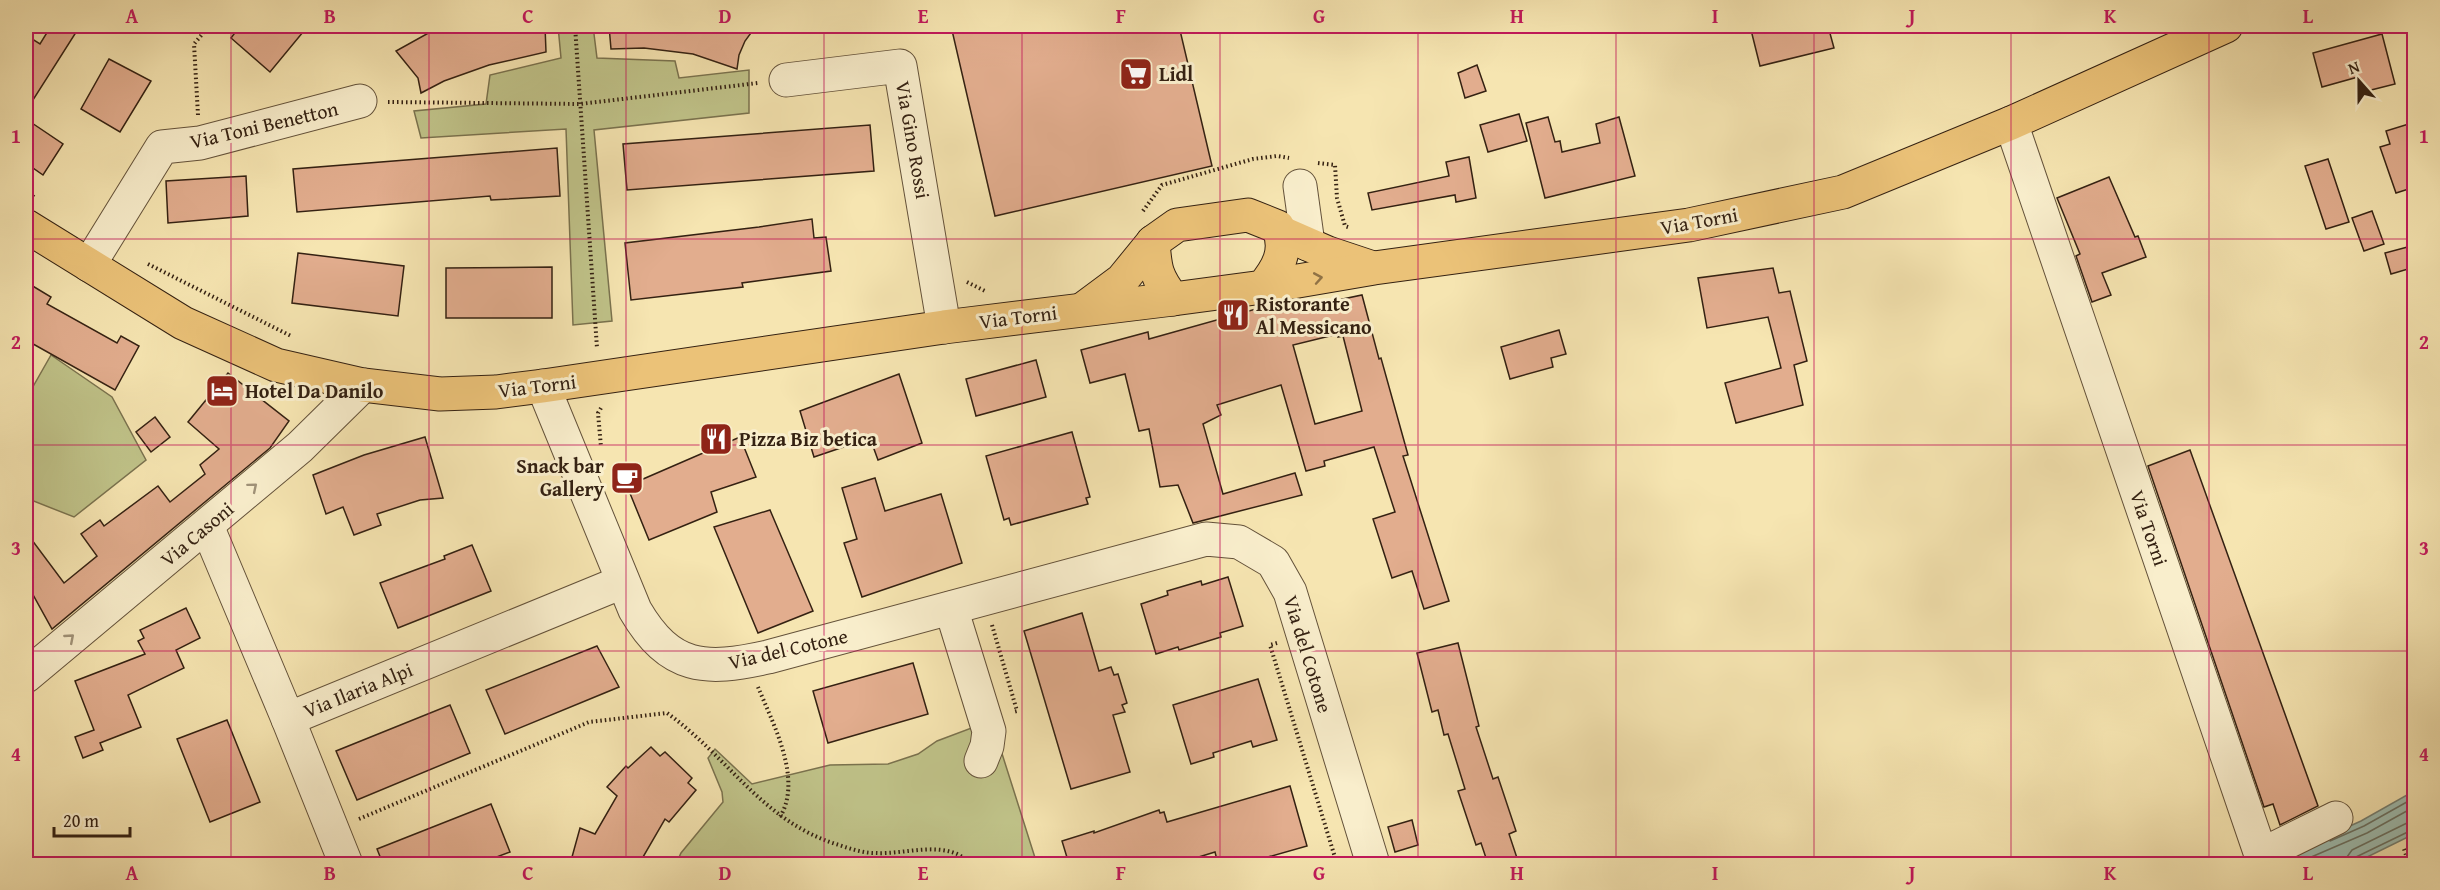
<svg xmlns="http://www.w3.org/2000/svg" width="2440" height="890" viewBox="0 0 2440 890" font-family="'Gentium Book Plus',serif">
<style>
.green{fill:#c0c389;stroke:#7a724e;stroke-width:1.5}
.water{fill:#9ebeb2;stroke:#747f72;stroke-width:1.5}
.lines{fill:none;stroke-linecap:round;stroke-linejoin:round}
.shore{stroke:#697062;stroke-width:1.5}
.building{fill:#e2ad8e;stroke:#342112;stroke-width:1.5;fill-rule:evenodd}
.minor-casing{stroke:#64523a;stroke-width:35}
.major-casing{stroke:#342112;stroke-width:35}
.path{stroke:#342112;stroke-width:4;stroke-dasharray:1.5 3;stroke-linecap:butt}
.minor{stroke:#f9eecc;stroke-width:33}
.major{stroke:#ebc278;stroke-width:33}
.oneway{stroke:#907245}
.oneway2{stroke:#a09278}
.grid{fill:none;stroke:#c2185b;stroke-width:1.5;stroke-opacity:0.55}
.labels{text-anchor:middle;stroke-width:6;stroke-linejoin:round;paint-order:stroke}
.poi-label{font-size:20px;font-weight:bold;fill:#342112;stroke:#f9eecc;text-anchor:start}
.street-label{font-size:20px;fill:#342112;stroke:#f9eecc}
.neatline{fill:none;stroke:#c2185b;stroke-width:2}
.grid-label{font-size:20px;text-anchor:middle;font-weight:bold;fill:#c2185b}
</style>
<rect width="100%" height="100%" fill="#f6e5b1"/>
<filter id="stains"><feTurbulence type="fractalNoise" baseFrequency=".00333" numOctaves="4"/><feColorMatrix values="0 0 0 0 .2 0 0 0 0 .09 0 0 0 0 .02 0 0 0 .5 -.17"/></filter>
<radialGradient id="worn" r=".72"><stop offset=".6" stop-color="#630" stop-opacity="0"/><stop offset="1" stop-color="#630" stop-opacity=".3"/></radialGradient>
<g class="green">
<polygon points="558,26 593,26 597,58 675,61 679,78 749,70 749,113 594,130 612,321 573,325 566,129 421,138 414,111 486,104 490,75 561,58"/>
<polygon points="51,355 112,397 146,460 74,517 26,498 26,399"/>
<polygon points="974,727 998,741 1037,864 676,864 681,853 723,802 722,792 708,758 715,749 752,784 830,765 888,764 918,754 937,741"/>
</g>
<polygon class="water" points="2414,791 2414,834 2353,864 2266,864 2361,821"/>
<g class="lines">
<g class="shore">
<polyline points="2330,841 2364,826 2414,798"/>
<polyline points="2295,864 2367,833 2414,807"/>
<polyline points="2345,864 2347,857 2352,850 2407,823 2414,822"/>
<polyline points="2353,864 2356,857 2414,829"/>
</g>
</g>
<g class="building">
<polygon points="51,26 80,26 26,111 26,35 40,44"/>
<polygon points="240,26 308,26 270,72 231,38"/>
<polygon points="441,26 545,26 546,52 489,65 444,81 421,93 418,78 396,51"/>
<polygon points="609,26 756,26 745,41 739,55 737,69 693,54 644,48 611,49"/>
<polygon points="951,26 1179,26 1212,166 995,216"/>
<polygon points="1750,26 1828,26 1834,48 1760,66"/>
<polygon points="2382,34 2395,84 2363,92 2358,77 2322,87 2313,53"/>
<polygon points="109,59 151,81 120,132 81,109"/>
<polygon points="1477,65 1486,91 1465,98 1458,73"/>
<polygon points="1519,114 1527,141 1488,152 1480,125"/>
<polygon points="1548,117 1555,142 1560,141 1562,152 1600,143 1596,124 1619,117 1635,176 1545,198 1526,123"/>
<polygon points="26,119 63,144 43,175 26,163"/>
<polygon points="2415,122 2415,187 2396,193 2380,147 2390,144 2386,131"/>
<polygon points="870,125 874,171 627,190 623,144"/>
<polygon points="557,148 560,196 491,200 490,196 297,212 293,169"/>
<polygon points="1469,157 1476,198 1456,202 1455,195 1372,210 1368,193 1449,176 1446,162"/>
<polygon points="2328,159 2349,222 2326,229 2305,166"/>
<polygon points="246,176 248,216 168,223 166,181"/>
<polygon points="2109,177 2135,237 2138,236 2146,257 2102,273 2111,295 2092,302 2076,256 2080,254 2057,198"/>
<polygon points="2372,211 2384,244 2364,251 2352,218"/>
<polygon points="812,219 814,238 826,237 831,271 742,283 743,287 631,300 625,243 759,227"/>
<polygon points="2415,245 2415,267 2391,274 2385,253"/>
<polygon points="298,253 404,266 398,316 292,303"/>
<polygon points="552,267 552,318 446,318 446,268"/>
<polygon points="1773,268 1779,293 1790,291 1807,361 1794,365 1803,405 1736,423 1725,383 1781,368 1768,317 1707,328 1698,278"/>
<polygon points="26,282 51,297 47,304 117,343 121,336 139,346 115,390 26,340"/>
<path d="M1362,295L1379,359L1381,358L1408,455L1403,456L1449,601L1424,609L1412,571L1392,578L1373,519L1395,512L1374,447L1324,461L1325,466L1306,471L1281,385L1217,405L1221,415L1203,424L1223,494L1295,473L1302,495L1193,523L1178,485L1160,487L1149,429L1139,431L1125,374L1090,383L1081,350L1148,332L1149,339L1274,304L1277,313ZM1338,334V337L1343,336L1362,411L1315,424L1293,345Z"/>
<polygon points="1559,330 1566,354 1551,358 1553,367 1510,379 1501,347"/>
<polygon points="1036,360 1046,397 976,416 966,379"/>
<polygon points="228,373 289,421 270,448 52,629 26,582 26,532 64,583 97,556 81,534 100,520 104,526 158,486 170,502 205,474 200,465 219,449 188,422"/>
<polygon points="899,374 922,443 878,460 870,438 814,457 800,411"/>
<polygon points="155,417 170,437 151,452 136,432"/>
<polygon points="1072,432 1090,497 1086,498 1088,504 1011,525 1009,518 1004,520 986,456"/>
<polygon points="425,437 443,498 420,500 377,514 381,525 354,535 343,507 326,514 313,475 364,455"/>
<polygon points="740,437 756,477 711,492 717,512 649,540 627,486"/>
<polygon points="2190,450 2318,806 2280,825 2273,804 2264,807 2148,466"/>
<polygon points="875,478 885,511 941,494 962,563 862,597 844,543 857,539 842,488"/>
<polygon points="770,510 813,611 758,633 714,527"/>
<polygon points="472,545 491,591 398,628 380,583 445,559 444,556"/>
<polygon points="1228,577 1243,626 1220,633 1221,637 1179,650 1178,647 1156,654 1141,604 1168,595 1167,591 1201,581 1202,585"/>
<polygon points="186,608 200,638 176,650 184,668 128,695 141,727 100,743 103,750 83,758 75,737 94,730 75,681 145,654 138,641 144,638 140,630"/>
<polygon points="1082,613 1099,671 1111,667 1114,675 1118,674 1127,703 1122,705 1125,712 1113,715 1130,772 1071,789 1024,631"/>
<polygon points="1458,643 1479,726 1476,727 1493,779 1498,777 1516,831 1509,834 1519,864 1488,864 1481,843 1476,845 1458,791 1465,789 1448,734 1444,735 1438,710 1432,712 1417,653"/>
<polygon points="597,646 619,687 505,734 486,690"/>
<polygon points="913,663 928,714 828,743 813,691"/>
<polygon points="1258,679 1277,740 1253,747 1251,741 1213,753 1214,757 1191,764 1173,705"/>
<polygon points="450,705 470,753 357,800 336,751"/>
<polygon points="227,720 260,802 210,822 177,739"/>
<polygon points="651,747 660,756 665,752 692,778 688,783 696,790 669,822 665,819 639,864 597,864 572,857 580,828 595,834 617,796 607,787 626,766 628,768"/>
<polygon points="1290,786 1307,846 1243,864 1218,864 1215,852 1176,864 1151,864 1149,857 1121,864 1069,864 1062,841 1094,831 1094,833 1159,810 1160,813 1164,812 1167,822"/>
<polygon points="491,804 510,852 478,864 383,864 377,849"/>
<polygon points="1412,820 1418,845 1395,852 1388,827"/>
</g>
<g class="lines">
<g class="minor-casing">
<g id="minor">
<polyline points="786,80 900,66 944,327"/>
<polyline points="2011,123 2261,855 2336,818"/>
<polyline points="1300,186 1308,244"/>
<polyline points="89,265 162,147 200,143 360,101"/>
<path d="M543,386L635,610C670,670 705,671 768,657L1206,539L1239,542L1273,562L1290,592L1373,864"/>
<polyline points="207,526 288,719 622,582"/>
<polyline points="951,608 989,731 987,746 981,761"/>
<polyline points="26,676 300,447 363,385"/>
<polyline points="288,719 346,864"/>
</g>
</g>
<g class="major-casing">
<g id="major">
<path d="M1248,215L1278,227C1289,251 1277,270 1263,287L1173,299C1156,277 1155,269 1153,242L1177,225Z"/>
<polyline points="26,226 183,323 276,365 363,385 440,394 496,392 543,386 944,327 1173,299"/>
<polyline points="1280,232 1328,253 1370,267"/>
<polyline points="1263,287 1374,268 1689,225 1843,192 2011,123 2226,26"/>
<polyline points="1083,309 1122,280 1153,242"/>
</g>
</g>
<g class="path">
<polyline points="575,26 597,348"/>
<polyline points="2139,26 2143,34"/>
<polyline points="388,102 580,104 758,83"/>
<polyline points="198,115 194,44 209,26"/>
<polyline points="1318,163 1335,165 1337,198 1345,226 1348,227"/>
<polyline points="26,191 34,197"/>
<polyline points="1143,211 1162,185 1253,159 1277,156 1289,158"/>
<polyline points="148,264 291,336"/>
<polyline points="967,282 987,292"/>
<polyline points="601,408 598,413 601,447"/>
<polyline points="992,625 1017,711 1013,712"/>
<polyline points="1277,643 1270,645 1337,864"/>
<path d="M758,687C773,724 803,779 780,817"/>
<path d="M359,819L589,722L667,713C729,757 762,822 839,845C851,849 863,853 875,853C906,855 947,838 971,864"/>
<polyline points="2404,849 2409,864"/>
</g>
<use href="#minor" class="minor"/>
<use href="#major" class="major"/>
</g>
<defs><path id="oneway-chevron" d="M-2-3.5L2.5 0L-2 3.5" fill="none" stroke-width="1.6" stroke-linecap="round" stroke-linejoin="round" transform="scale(1.5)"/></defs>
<use class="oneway" href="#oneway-chevron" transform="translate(1318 278) rotate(-10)"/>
<g class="oneway2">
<use href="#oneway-chevron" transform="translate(253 487) rotate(-40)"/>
<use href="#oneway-chevron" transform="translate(70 638) rotate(-41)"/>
</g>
<path class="grid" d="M231,26V864M429,26V864M626,26V864M824,26V864M1022,26V864M1220,26V864M1418,26V864M1616,26V864M1814,26V864M2011,26V864M2209,26V864M26,239H2414M26,445H2414M26,651H2414"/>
<defs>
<g id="supermarket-square" transform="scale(1.725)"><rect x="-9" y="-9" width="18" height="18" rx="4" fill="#8f2418" stroke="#f9eecc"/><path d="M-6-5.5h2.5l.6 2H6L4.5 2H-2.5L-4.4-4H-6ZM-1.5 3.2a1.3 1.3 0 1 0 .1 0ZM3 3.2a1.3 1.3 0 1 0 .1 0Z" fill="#fff"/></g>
<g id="restaurant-square" transform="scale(1.725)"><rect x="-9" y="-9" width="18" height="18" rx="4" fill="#8f2418" stroke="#f9eecc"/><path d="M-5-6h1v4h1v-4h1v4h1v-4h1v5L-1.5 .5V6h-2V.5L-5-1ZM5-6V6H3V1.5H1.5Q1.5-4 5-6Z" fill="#fff"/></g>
<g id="hotel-square" transform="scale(1.725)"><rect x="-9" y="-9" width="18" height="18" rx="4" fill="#8f2418" stroke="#f9eecc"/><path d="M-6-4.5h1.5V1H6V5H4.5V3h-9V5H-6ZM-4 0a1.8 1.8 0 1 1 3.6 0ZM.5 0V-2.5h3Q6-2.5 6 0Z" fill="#fff"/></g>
<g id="cafe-square" transform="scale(1.725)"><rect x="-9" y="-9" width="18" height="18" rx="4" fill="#8f2418" stroke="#f9eecc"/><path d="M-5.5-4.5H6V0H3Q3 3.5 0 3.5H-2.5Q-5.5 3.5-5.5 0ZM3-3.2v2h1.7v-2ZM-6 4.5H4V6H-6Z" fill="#fff"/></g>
</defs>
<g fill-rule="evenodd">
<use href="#supermarket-square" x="1136" y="74"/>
<use href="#restaurant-square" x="1233" y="315"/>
<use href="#hotel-square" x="222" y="391"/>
<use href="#restaurant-square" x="716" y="439"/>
<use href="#cafe-square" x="627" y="478"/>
</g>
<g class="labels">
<g class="poi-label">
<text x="1159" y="81">Lidl</text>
<text x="1256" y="311">Ristorante<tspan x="1256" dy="23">Al Messicano</tspan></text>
<text x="245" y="398">Hotel Da Danilo</text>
<text x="739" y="446">Pizza Biz betica</text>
<text x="604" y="473" text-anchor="end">Snack bar<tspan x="604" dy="23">Gallery</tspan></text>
</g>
<g class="street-label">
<text transform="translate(264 125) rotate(-13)" y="7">Via Toni Benetton</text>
<text transform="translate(913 140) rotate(80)" y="7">Via Gino Rossi</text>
<text transform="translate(1699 221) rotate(-10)" y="7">Via Torni</text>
<text transform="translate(1018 317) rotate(-7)" y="7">Via Torni</text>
<text transform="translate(537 386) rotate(-7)" y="7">Via Torni</text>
<text transform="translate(2149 528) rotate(71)" y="7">Via Torni</text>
<text transform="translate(197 534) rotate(-40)" y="7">Via Casoni</text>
<text transform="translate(788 649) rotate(-13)" y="7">Via del Cotone</text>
<text transform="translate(1308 654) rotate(73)" y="7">Via del Cotone</text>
<text transform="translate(358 690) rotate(-22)" y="7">Via Ilaria Alpi</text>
</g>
</g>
<rect width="2440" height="890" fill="none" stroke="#f6e5b1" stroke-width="66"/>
<g transform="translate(2359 81) rotate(339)" stroke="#f9eecc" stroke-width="4.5" paint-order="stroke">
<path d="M0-4.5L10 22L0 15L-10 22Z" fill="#342112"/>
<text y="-9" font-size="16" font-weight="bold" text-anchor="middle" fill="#342112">N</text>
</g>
<path d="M54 827v9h76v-9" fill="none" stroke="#342112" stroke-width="3"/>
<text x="63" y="827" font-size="18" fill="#342112" stroke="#f9eecc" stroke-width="4.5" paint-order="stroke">20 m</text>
<rect x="33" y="33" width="2374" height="824" class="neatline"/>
<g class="grid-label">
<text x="132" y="23">A</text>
<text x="330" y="23">B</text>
<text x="528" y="23">C</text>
<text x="725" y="23">D</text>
<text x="923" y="23">E</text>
<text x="1121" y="23">F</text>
<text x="1319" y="23">G</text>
<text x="1517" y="23">H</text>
<text x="1715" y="23">I</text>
<text x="1912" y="23">J</text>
<text x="2110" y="23">K</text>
<text x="2308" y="23">L</text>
<text x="16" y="143">1</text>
<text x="2424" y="143">1</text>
<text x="16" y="349">2</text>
<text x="2424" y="349">2</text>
<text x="16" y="555">3</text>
<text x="2424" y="555">3</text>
<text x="16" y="761">4</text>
<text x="2424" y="761">4</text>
<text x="132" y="880">A</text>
<text x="330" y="880">B</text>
<text x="528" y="880">C</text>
<text x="725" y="880">D</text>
<text x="923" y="880">E</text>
<text x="1121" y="880">F</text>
<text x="1319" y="880">G</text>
<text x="1517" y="880">H</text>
<text x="1715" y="880">I</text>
<text x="1912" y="880">J</text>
<text x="2110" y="880">K</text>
<text x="2308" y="880">L</text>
</g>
<rect width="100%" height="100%" filter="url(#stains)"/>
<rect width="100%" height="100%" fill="url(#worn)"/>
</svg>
